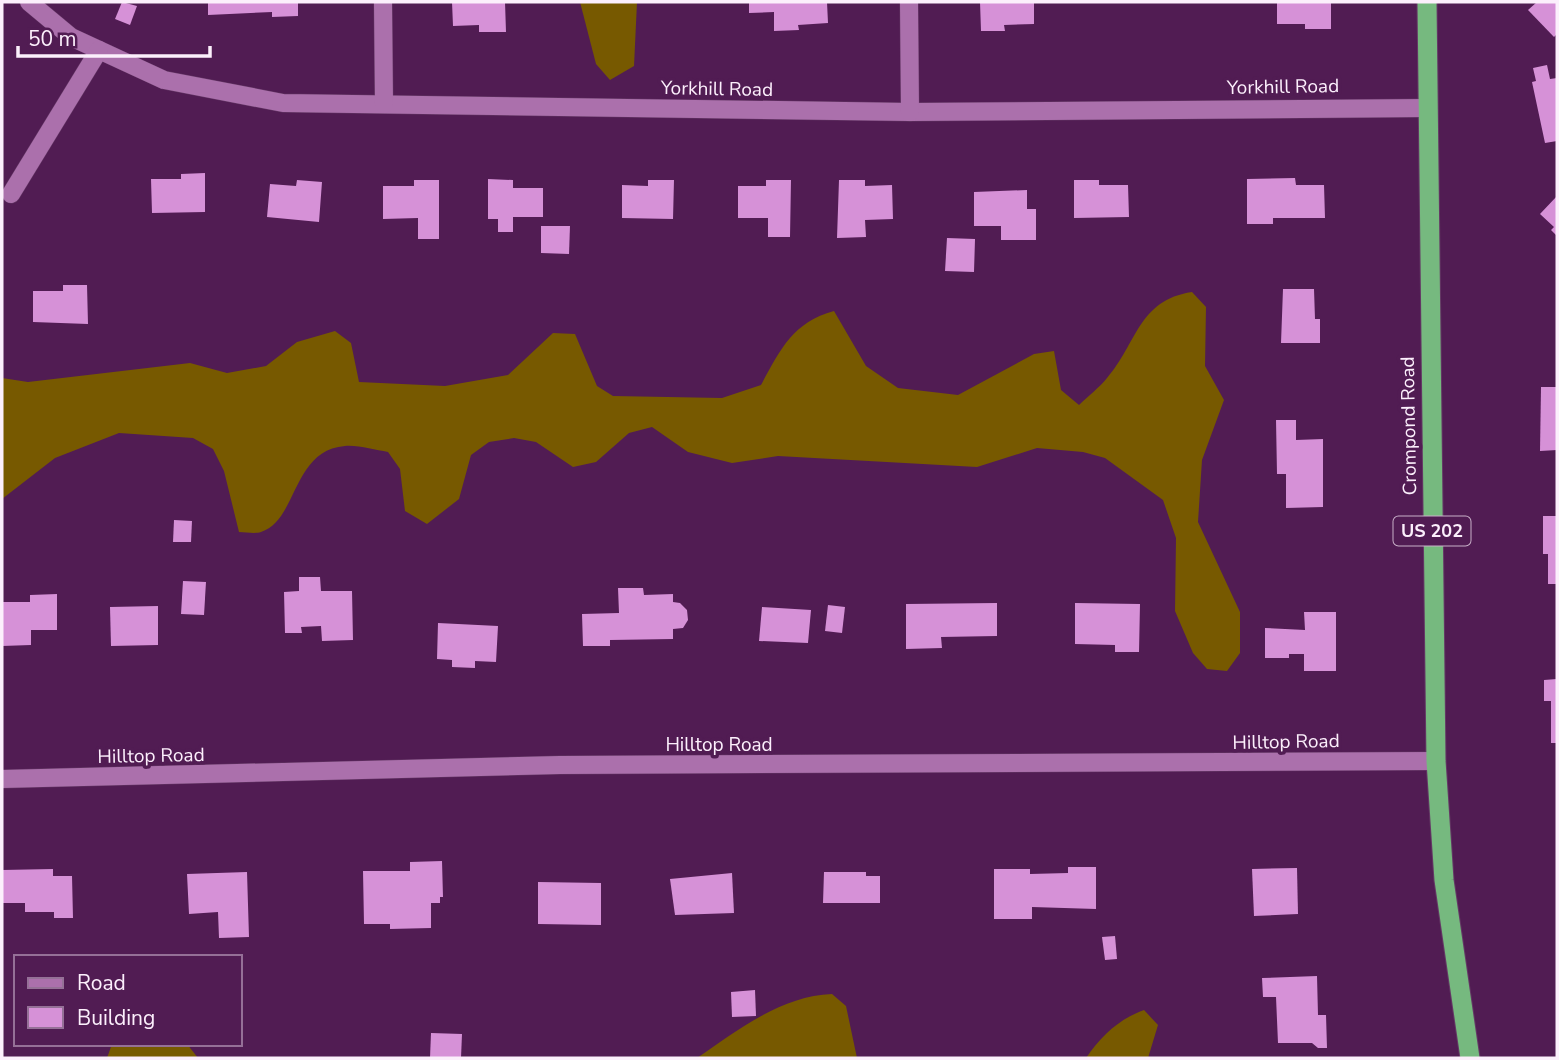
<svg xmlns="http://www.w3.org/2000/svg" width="1559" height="1060" viewBox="0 0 1559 1060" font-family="'Nunito Sans',sans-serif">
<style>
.forest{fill:#775900}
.building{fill:#d691d7}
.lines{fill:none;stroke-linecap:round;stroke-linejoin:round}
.minor-casing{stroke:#653966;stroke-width:19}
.trunk-casing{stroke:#653966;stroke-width:21}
.minor{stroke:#ab70ac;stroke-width:18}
.trunk{stroke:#76b97f;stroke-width:19}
.labels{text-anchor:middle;stroke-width:7;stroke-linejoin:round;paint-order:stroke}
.shield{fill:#511c53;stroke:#c9b0c9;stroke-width:2}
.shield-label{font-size:18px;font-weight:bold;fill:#fceffc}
.street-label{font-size:19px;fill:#fceffc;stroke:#511c53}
</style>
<rect width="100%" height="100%" fill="#511c53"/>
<g class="forest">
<polygon points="580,2 637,2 634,66 610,80 596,64"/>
<path d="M1192,292L1206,307L1205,366L1224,400L1202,460L1198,522L1240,612V653L1227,671L1207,669L1193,653L1175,611L1176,538L1163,500L1105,458L1083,452L1037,448L977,467L778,456L732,463L688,452L652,427L629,433L596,462L573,467L536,442L514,438L489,442L471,455L459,499L427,524L405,511L400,469L388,452C375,450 359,445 345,446C292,450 298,520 261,532C255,534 246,532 239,532L224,471L213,449L193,438L119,433L55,458L2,499V378L28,382L190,363L227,373L266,366L297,342L335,331L351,343L359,382L445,386L508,375L553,333L575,334L597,386L613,396L722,398L761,385C780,350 793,322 834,311L866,366L898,388L958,395L1034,354L1054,351L1061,390L1079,405C1088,396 1099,388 1107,378C1137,344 1138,300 1192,292Z"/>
<path d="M832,994L846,1006L857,1058H697C738,1030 781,996 832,994Z"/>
<path d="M1144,1010L1158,1025L1148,1058H1086C1101,1036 1119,1019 1144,1010Z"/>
<polygon points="112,1044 187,1044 198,1058 107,1058"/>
</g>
<g class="building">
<polygon points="122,2 137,6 130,25 115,19"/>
<polygon points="208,2 298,2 298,16 272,17 272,12 208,15"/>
<polygon points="452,2 505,2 506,32 479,32 479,25 453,26"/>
<polygon points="749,2 827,2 828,23 798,25 799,30 774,31 774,12 749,13"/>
<polygon points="980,2 1034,2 1034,24 1004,25 1005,31 981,31"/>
<polygon points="1277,2 1331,2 1331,29 1305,29 1305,24 1277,24"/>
<polygon points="1537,2 1557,2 1557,34 1554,37 1528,10"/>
<polygon points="1547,65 1550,79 1557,78 1557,141 1545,143 1532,82 1536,81 1533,68"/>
<polygon points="205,173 205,212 152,213 151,179 181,179 181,174"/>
<polygon points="1295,178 1296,185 1324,185 1325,218 1273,218 1273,224 1247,224 1247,179"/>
<polygon points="488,179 513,180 513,188 543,188 543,217 513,217 513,232 498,232 498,219 488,219"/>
<polygon points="297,180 322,182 319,222 267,217 270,184 296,186"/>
<polygon points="414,180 439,180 439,239 418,239 418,218 383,219 383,186 414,186"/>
<polygon points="648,180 674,180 673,219 622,218 622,185 648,186"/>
<polygon points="766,180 791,180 790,237 768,237 768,218 738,218 738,186 766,186"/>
<polygon points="839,180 865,180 865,186 892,185 893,219 865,220 866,237 837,238"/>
<polygon points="1074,180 1099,180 1099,185 1128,185 1129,217 1074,218"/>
<polygon points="1027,190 1027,209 1036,209 1036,240 1001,240 1001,226 974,226 974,192"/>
<polygon points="1557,196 1557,236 1551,230 1554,227 1540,214"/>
<polygon points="541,226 570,226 569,254 541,253"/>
<polygon points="947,238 975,239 974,272 945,271"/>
<polygon points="63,285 87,285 88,324 33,322 33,291 63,291"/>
<polygon points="1283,289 1314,289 1315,319 1320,319 1320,343 1281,343"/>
<polygon points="1541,387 1557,387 1557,450 1540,451"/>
<polygon points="1276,420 1296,420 1296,440 1323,439 1323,507 1286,508 1286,474 1277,474"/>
<polygon points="1543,516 1557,516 1557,584 1548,584 1548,554 1543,554"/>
<polygon points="174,520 192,521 191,542 173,542"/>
<polygon points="299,577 320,577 321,591 352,591 353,640 322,641 321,626 301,627 302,633 285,633 284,592 299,591"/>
<polygon points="183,581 206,582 204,615 181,614"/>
<polygon points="618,588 643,588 644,595 673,594 673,602 680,603 687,610 688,620 683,628 673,629 673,639 610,640 610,646 583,646 582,614 619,613"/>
<polygon points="57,594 57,630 31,630 31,645 2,646 2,602 30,602 30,595"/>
<polygon points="997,603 997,636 941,637 942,648 906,649 906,604"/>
<polygon points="1075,603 1140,604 1139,652 1115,652 1115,645 1075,644"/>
<polygon points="828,605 845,607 842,633 825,631"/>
<polygon points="158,606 158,645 111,646 110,607"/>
<polygon points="762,607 811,610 808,643 759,641"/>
<polygon points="1304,612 1336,612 1336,671 1304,671 1304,654 1289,654 1289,658 1265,658 1265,628 1305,630"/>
<polygon points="438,623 498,626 496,662 475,661 475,668 452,667 452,660 437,659"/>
<polygon points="1557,679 1557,743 1551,743 1551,701 1544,701 1544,680"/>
<polygon points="442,861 443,897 440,897 440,903 431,903 431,928 390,929 390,924 364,924 363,871 410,871 410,862"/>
<polygon points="1068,867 1096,867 1096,909 1032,907 1032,919 994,919 994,869 1030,869 1030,874 1068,873"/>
<polygon points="1297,868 1298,914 1254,916 1252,869"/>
<polygon points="53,869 53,876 72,876 73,918 54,918 54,912 25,912 25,903 2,903 2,870"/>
<polygon points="247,872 249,937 219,938 218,912 189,914 187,874"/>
<polygon points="824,872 866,872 866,876 880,876 880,903 823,903"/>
<polygon points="732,873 734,913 675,915 670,879"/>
<polygon points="538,882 601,883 601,925 538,924"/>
<polygon points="1115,936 1117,959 1105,960 1102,937"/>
<polygon points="1317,976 1318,1015 1326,1015 1327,1048 1318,1048 1312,1043 1278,1043 1276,997 1263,997 1262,978"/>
<polygon points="755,990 756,1016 732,1017 731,992"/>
<polygon points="431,1033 462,1034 461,1058 430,1058"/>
</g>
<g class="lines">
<g class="minor-casing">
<g id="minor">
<polyline points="29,2 71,37 164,80 283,103 910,112 1428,108"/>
<polyline points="383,2 384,104"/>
<polyline points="909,2 910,112"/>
<polyline points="11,194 99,50"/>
<polyline points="2,779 560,765 1436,761"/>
</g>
</g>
<g class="trunk-casing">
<polyline id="trunk" points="1427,2 1436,761 1444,880 1470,1058"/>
</g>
<use href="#minor" class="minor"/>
<use href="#trunk" class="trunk"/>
</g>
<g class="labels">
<rect class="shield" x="1393.5" y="516.5" width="77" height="29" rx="5"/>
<g class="shield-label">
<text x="1432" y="537">US 202</text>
</g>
<g class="street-label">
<text transform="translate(1283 86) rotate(-1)" y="7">Yorkhill Road</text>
<text transform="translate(717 88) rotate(1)" y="7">Yorkhill Road</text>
<text transform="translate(1408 426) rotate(-91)" y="7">Crompond Road</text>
<text transform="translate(1286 741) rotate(-1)" y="7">Hilltop Road</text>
<text x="719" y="751">Hilltop Road</text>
<text transform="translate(151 755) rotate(-1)" y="7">Hilltop Road</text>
</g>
</g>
<rect width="1559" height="1060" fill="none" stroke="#fceffc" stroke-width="7"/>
<rect x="14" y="955" width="228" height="91" fill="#511c53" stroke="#957097" stroke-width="2"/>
<rect x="28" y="978" width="35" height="10" fill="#ab70ac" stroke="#957097" stroke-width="2"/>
<text x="77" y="990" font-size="21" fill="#fceffc">Road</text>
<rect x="28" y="1007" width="35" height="21" fill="#d691d7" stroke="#957097" stroke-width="2"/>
<text x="77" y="1025" font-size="21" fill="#fceffc">Building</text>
<path d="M18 46v10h192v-10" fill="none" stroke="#fceffc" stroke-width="3.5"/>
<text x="28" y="46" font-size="21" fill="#fceffc" stroke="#511c53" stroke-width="5" paint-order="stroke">50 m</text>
</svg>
